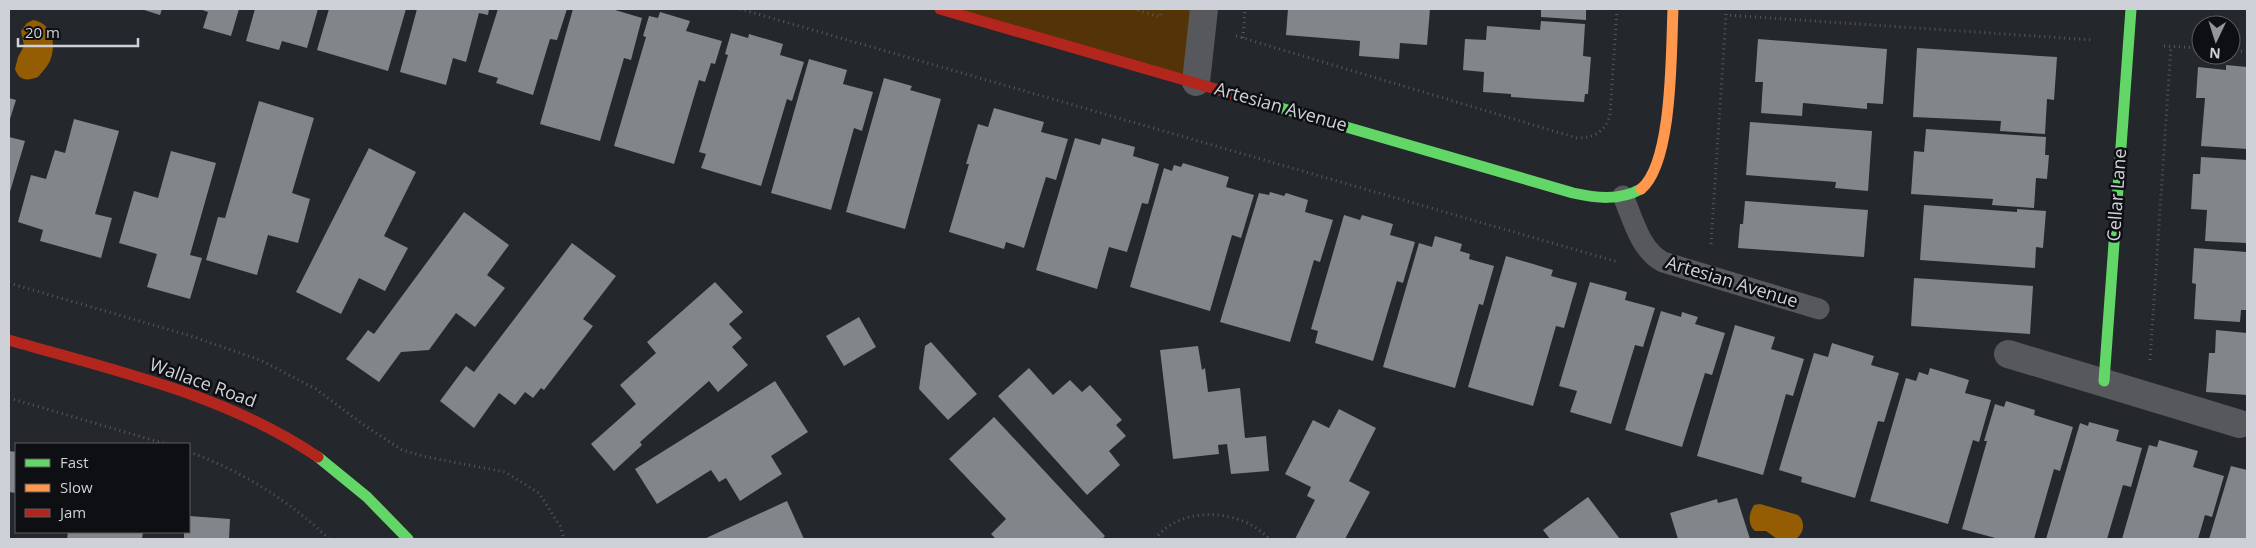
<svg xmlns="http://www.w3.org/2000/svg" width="2256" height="548" viewBox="0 0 2256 548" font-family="'Open Sans',sans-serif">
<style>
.green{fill:#543406}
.water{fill:#945d04}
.building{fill:#82858a}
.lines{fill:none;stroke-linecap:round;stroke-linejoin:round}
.path{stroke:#58595c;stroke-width:3;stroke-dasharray:1 4;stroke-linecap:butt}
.lane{stroke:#56585c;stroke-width:21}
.street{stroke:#56585c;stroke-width:28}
.fast{stroke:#63d668;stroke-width:11}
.slow{stroke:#ff974d;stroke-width:11}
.jam{stroke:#b3261e;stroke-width:11}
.labels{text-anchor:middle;stroke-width:5;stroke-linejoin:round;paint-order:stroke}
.street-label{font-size:18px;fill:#ced1d7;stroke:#0d0f13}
</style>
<rect width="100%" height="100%" fill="#24272c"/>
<polygon class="green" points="940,9 1204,9 1196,82"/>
<g class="water">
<path d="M33,20C52,23 57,44 50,61C47,67 42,72 38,77C27,81 19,81 15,69L18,57L24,46L21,31L27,23Z"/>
<path d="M1760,504L1798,515C1806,522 1804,533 1796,539H1777L1766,531H1755C1747,524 1749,513 1754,505Z"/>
</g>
<g class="building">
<polygon points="141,9 162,9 160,15"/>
<polygon points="199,9 239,9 231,36 203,28 208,12"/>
<polygon points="255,9 318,9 307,48 282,41 279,50 246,41"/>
<polygon points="329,9 406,9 388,71 317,50"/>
<polygon points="417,9 489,9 488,15 479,13 466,62 453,58 446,85 400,72"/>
<polygon points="498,9 567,9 557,40 550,39 533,95 496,83 498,78 478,72"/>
<polygon points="573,9 616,9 615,10 642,18 631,60 624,58 600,141 540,124"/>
<polygon points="1288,9 1430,9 1427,45 1400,43 1399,59 1359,56 1360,41 1286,35"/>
<polygon points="1541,9 1586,9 1586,20 1541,17"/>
<polygon points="660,12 690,21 686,31 722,41 715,64 711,63 705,82 699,80 674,164 614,146 646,37 643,36 649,16 658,18"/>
<polygon points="1541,21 1585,24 1583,56 1591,57 1588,94 1585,94 1584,102 1511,97 1511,94 1483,92 1484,72 1463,70 1465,39 1486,40 1487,26 1540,30"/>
<polygon points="731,33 748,38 749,34 783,44 780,55 804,62 792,101 787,99 761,186 701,168 706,154 699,152 728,55 725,54"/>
<polygon points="1758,39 1887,49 1883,104 1867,103 1867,109 1803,103 1802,116 1761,113 1763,82 1755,82"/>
<polygon points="1917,48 2057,57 2054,100 2047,99 2045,134 2000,131 2001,121 1913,117"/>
<polygon points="809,59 847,70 843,84 873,92 862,131 854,128 831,210 771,193"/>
<polygon points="2226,65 2247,67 2247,149 2201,146 2205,98 2196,98 2198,67 2226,70"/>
<polygon points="884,78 912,86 910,90 941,99 905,229 846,212"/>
<polygon points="9,98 16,100 9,122"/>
<polygon points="259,101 314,118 292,193 310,199 298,243 268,235 257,275 206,260 218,217 225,218"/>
<polygon points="994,108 1044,122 1041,132 1068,139 1056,180 1046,177 1024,248 1006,242 1004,249 949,232 969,164 966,164 978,124 988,127"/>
<polygon points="74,119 119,131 95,214 112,218 101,258 40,241 43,230 18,222 31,175 46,179 55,150 65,153"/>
<polygon points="1750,122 1872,131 1868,191 1835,188 1836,182 1746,175"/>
<polygon points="1926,129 2046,137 2045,155 2049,155 2047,179 2036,178 2034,208 1992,205 1993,199 1911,194 1914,151 1924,152"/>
<polygon points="9,137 25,141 9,195"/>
<polygon points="1075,138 1100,145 1102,138 1135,147 1133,156 1159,164 1148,204 1142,203 1127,252 1109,247 1097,289 1036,270"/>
<polygon points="369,148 416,172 384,236 408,248 385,291 359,278 341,314 296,292"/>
<polygon points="171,151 216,163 190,255 202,258 190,299 147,287 157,254 119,243 134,191 158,198"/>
<polygon points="2201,157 2247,160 2247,243 2205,241 2207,210 2191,209 2193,174 2200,174"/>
<polygon points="1183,163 1229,177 1226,187 1254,195 1241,238 1232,235 1210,311 1130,287 1164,168 1172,171 1174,165 1181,167"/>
<polygon points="1270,192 1284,196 1286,193 1308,200 1305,212 1333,220 1320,262 1314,260 1290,342 1220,322 1259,193 1269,195"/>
<polygon points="1745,201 1868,210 1864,257 1738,248 1740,224 1743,224"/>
<polygon points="1924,205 2017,212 2017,209 2046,211 2043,248 2036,247 2035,268 1920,260"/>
<polygon points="464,212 509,245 487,275 505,288 475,327 456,313 429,350 401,352 379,382 346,359 368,330 374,334"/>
<polygon points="1344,215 1360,220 1362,215 1393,224 1390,235 1415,242 1403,283 1397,281 1373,361 1315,343 1318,331 1311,329"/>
<polygon points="1435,236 1462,244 1460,251 1470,254 1469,259 1494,266 1483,305 1479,304 1455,388 1383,367 1419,243 1432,247"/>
<polygon points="572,243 616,276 583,319 593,326 544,390 541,388 533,398 525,392 515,405 499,393 474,428 440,401 466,366 474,372"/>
<polygon points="2194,248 2247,252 2247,310 2241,310 2240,322 2194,319 2196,284 2192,283"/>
<polygon points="1506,256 1553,270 1551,276 1577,283 1564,328 1556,326 1533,406 1468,387"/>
<polygon points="1914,278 2033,286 2030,334 1911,326"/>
<polygon points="715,282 743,312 729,324 742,338 732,347 748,365 718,392 709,381 640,442 642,445 614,471 591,444 636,404 620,385 656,353 647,342"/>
<polygon points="1590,282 1627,292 1625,300 1655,308 1643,347 1635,345 1611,424 1570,412 1577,391 1559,386"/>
<polygon points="1661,311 1681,317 1682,312 1698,317 1695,324 1725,333 1712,375 1705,373 1682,447 1625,430"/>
<polygon points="859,317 876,347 844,366 826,336"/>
<polygon points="1735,325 1775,337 1771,349 1804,359 1793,396 1786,394 1763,475 1697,456"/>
<polygon points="2216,330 2247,333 2247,395 2206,392 2209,353 2215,353"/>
<polygon points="931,342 977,394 948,420 919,389 925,346"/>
<polygon points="1832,343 1874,356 1871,365 1899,373 1884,422 1878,421 1855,498 1801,482 1802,477 1779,470 1814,353 1828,357"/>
<polygon points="1198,346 1202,370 1205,368 1208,392 1240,388 1245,438 1266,436 1269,471 1231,474 1227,444 1218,445 1219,454 1173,459 1160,350"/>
<polygon points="1029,368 1053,395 1070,380 1082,392 1090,385 1122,420 1116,425 1126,436 1109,451 1120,465 1087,495 998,396"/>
<polygon points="1930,368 1969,380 1965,393 1991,400 1979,442 1973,440 1948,524 1870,501 1906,378 1916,381 1919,372 1928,375"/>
<polygon points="775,381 808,432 771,456 782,474 740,501 726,478 719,482 711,470 657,504 635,469"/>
<polygon points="2006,401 2035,410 2034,415 2073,427 2060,471 2054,469 2034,539 1999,539 1962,529 1987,441 1984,441 1995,404 2004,407"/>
<polygon points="1339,409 1376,428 1349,481 1370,492 1345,539 1295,539 1315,500 1307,496 1311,487 1285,474 1313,420 1329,428"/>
<polygon points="994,417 1105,536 1102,539 996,539 991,534 1006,519 949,459"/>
<polygon points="2089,422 2119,430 2116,441 2142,448 2131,487 2123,485 2107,539 2046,539 2080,423 2088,426"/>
<polygon points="2159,440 2198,451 2193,467 2224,476 2212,517 2205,515 2198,539 2122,539 2149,445 2157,447"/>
<polygon points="9,451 16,452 16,493 9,492"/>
<polygon points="2231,466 2247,470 2247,539 2209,539"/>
<polygon points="1588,497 1620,539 1550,539 1543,530"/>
<polygon points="1737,498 1750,539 1678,539 1670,513 1717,499 1718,503"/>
<polygon points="787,501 804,539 704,539"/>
<polygon points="189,516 230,519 229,539 184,539 184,532 189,532"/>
<polygon points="68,532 143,532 142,539 67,539"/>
</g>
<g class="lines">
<g class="path">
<polyline points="740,9 1618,262"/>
<polyline points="1133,9 1160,17 1161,9"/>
<polyline points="1726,9 1726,15 2093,40"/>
<path d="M1236,36L1577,138C1594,138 1605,132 1610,115L1617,9"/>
<polyline points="1243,38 1245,9"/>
<polyline points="2164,46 2201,48"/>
<polyline points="2231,50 2247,52"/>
<polyline points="1711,244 1726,15"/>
<polyline points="9,283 191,336 260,360 316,389 364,425 402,450 427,457 505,472 539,493 560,526 564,539"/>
<polyline points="2150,360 2171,46"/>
<polyline points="9,398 166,444"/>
<path d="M189,452C240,470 290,501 329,539"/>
<path d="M1155,539C1181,505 1241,508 1269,539"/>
</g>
<path class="lane" d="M1623,196C1633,219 1640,250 1663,262L1819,309"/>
<g class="street">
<polyline points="1196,82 1204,9"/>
<polyline points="2008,354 2240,424"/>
</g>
<g class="fast">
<path d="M1236,95L1573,193C1596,198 1619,201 1641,189"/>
<polyline points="2104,381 2131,9"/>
<polyline points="318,457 367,497 408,539"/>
</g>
<path class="slow" d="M1641,189C1673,163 1671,51 1673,9"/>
<g class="jam">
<polyline points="940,9 1236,95"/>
<path d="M9,340C115,371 225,394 318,457"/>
</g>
</g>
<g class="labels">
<g class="street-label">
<text transform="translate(1281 107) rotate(16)" y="6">Artesian Avenue</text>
<text transform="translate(2117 195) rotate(-86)" y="6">Cellar Lane</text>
<text transform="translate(1732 282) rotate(17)" y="6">Artesian Avenue</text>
<text transform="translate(203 383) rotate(20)" y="6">Wallace Road</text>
</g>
</g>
<rect width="2256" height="548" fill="none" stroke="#ced1d7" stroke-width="20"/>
<rect x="15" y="443" width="175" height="90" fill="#0d0f13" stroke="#5a5d61"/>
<rect x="25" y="459" width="25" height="8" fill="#63d668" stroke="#5a5d61"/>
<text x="60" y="468" font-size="15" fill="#ced1d7">Fast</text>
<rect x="25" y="484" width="25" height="8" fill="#ff974d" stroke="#5a5d61"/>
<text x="60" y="493" font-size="15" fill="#ced1d7">Slow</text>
<rect x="25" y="509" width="25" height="8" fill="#b3261e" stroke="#5a5d61"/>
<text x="60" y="518" font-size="15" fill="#ced1d7">Jam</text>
<g transform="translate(2216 40) rotate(184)"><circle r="24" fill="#0d0f13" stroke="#5a5d61"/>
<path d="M0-4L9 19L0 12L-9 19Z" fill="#92969b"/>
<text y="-8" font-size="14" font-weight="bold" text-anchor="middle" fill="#ced1d7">N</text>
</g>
<path d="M18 38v8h120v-8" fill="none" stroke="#ced1d7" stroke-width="2.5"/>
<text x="25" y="38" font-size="15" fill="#ced1d7" stroke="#0d0f13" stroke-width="4" paint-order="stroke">20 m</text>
</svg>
